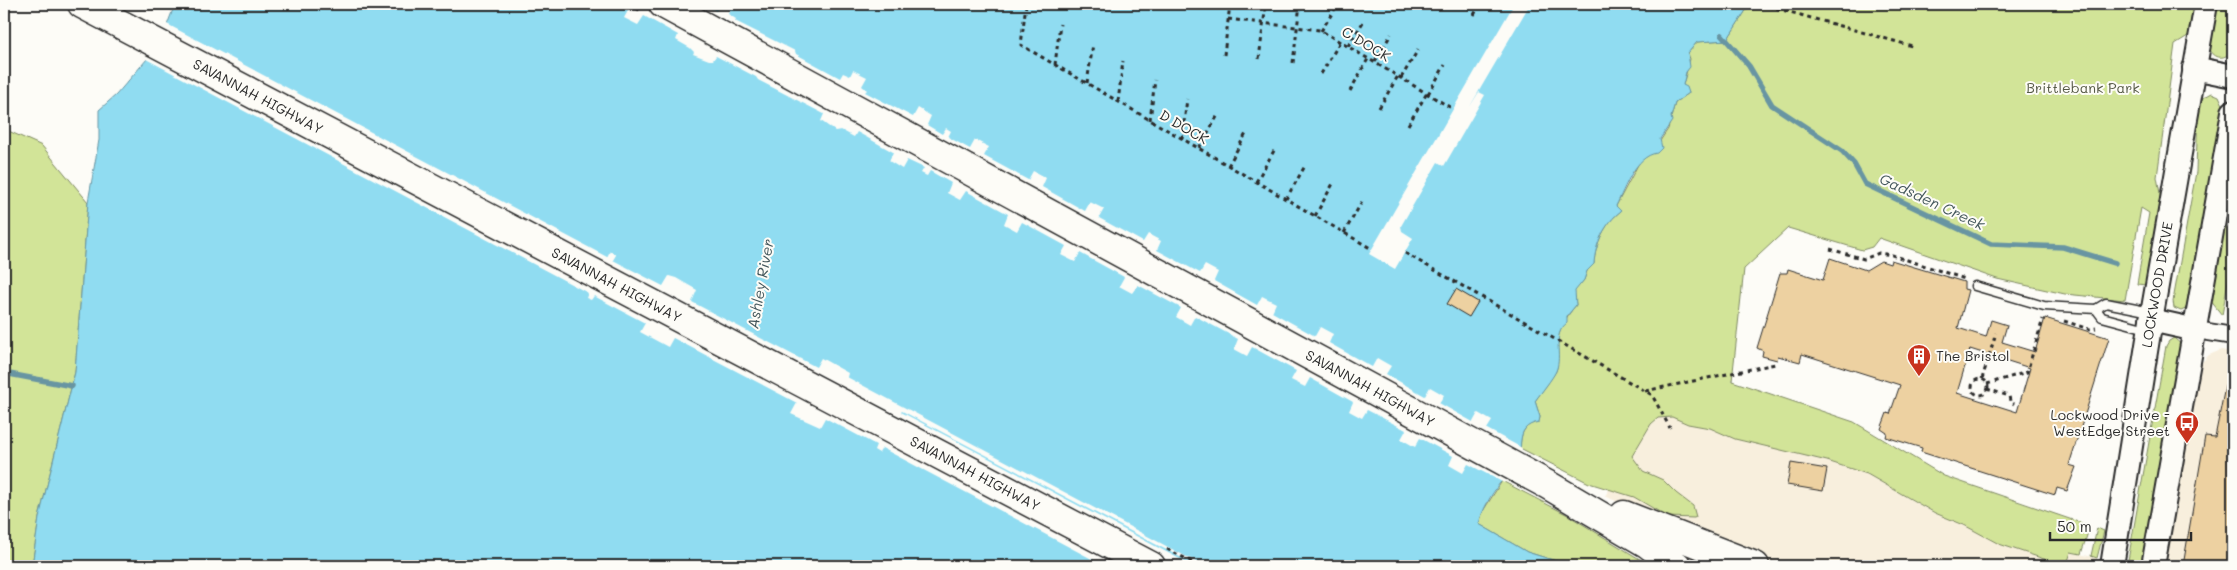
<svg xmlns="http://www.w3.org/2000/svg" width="2237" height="570" viewBox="0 0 2237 570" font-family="Mali,sans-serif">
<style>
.built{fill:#f8efdd}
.green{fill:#d2e498;stroke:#7e8862}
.water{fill:#90dcf1;stroke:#6895a2}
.pier{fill:#fdfcf7}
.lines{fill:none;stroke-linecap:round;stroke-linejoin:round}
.stream{stroke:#6895a2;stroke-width:5.5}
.building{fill:#edd1a1;stroke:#2b2b2b;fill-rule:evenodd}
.lane-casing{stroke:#2b2b2b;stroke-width:11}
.street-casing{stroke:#2b2b2b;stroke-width:20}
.secondary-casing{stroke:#2b2b2b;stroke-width:26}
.highway-casing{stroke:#2b2b2b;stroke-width:31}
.path{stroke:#2b2b2b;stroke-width:3;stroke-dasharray:4 4;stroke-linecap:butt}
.lane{stroke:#fdfcf7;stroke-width:8}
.street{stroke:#fdfcf7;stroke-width:16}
.secondary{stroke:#fdfcf7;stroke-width:22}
.highway{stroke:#fdfcf7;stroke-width:28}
.labels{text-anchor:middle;stroke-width:4;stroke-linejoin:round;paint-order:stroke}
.street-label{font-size:14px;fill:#2b2b2b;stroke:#fdfcf7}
.park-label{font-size:14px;fill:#555946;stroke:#fdfcf7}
.poi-label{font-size:14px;fill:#2b2b2b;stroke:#fdfcf7;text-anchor:start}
.water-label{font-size:15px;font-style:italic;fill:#44575c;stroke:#fdfcf7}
</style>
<rect width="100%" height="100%" fill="#fdfcf7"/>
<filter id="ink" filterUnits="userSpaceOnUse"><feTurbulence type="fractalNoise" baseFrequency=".02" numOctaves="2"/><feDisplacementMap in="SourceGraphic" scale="10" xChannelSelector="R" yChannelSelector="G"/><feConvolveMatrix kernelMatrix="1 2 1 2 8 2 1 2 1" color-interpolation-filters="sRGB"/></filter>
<g filter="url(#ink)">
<g class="built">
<polygon points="2233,171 2233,228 2225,227"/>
<polygon points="2221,350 2233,352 2233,566 2164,566 2200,364 2209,355"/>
<polygon points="1672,417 1688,424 1710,428 1735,439 1827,461 1867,474 1934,513 1964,525 1999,544 2047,560 2071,552 2097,558 2096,566 1773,566 1659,521 1605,496 1651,424 1658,418"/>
</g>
<g class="green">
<path d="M1750,4H2196L2191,34L2175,44L2157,177L2161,199L2146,285L2137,284L2149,213L2141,208L2125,300L2065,294L1997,279L1879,238L1872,247L1862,250L1788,228L1744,269L1732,381L1854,422L1944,476L2090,526L2081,554L2071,552L2067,564L2047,560L1999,544L1964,525L1935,513L1867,474L1827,461L1735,439L1710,428L1688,424L1672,417L1658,418L1651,424L1632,456L1643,471L1663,480L1676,493L1693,506L1696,517L1694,518L1668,517L1634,497L1589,483L1520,448C1521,434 1523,425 1539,421L1540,417L1535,401C1540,394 1552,378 1556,371C1559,363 1557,356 1557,348C1557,331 1566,317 1576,305L1574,291L1584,280L1587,271L1594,264C1595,244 1605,223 1621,211L1616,206L1640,161L1652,153L1668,129L1675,103L1689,93L1683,85L1690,59L1688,53L1697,42L1727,40Z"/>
<path d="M2215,4H2233V50C2225,60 2215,60 2209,48Z"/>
<polygon points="2212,93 2219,96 2224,107 2188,308 2181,311 2174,308 2173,301 2196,172 2198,104 2203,98"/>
<polygon points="4,129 42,146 88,202 75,372 39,518 32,566 4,566"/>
<polygon points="2225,227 2233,228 2233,253 2222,315 2210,300"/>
<polygon points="2174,338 2183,346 2144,566 2127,566 2166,346 2169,341"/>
<polygon points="1502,481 1566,514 1651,566 1572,566 1527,552 1479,524 1483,511"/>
<polygon points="2097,528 2104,531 2097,558 2091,556"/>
</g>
<path class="water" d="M175,4H1750L1727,40L1697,42L1688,53L1690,67L1686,72L1683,85L1687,87L1689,93L1675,103L1671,117L1672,121L1660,139L1662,148L1657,153C1635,156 1625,188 1616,206L1621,211C1605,223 1595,244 1594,264L1587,271L1584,280L1575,291L1576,305L1567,316V323C1551,335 1563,355 1556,371C1553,378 1540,394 1535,401L1540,417L1539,422C1512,427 1526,448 1516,465C1512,472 1505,478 1500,483C1491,495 1482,510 1479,524L1527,552L1572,566H32L39,518L75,372L88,202L99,140V110L116,95L160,44Z"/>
<g class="pier">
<polygon points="621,4 703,4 716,11 721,4 730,9 728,14 736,19 735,21 795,51 796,54 840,78 843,73 850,76 853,70 867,77 862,86 867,90 865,92 913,117 918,108 931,116 927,125 942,134 946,128 951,131 948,137 970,149 975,140 989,147 984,156 1028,180 1033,171 1046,178 1042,187 1085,211 1090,202 1104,209 1099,218 1143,242 1148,234 1161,241 1157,250 1200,273 1205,265 1218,272 1214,281 1257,305 1262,296 1276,303 1272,312 1315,336 1320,327 1333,334 1329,343 1372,367 1377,358 1391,366 1386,374 1425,396 1430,387 1444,395 1439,403 1473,422 1478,413 1492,421 1487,429 1522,448 1518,466 1504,483 1468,464 1463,473 1449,465 1453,456 1420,438 1415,447 1401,439 1406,430 1367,410 1362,418 1349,411 1353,402 1310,378 1305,387 1291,380 1296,371 1252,347 1247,356 1234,349 1238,339 1195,316 1190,325 1176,317 1181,308 1138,285 1132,293 1119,286 1124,277 1080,253 1075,262 1061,255 1066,246 1022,222 1017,231 1004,224 1008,214 966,191 960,200 947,193 951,183 930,171 927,176 921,173 924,168 907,160 902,169 889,161 893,152 857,132 854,137 841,130 835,131 821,121 824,114 758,80 756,77 716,56 713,60 709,60 693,54 694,52 690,48 676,40 678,35 644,16 638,25 624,18 629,9"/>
<polygon points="1514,4 1530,4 1469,108 1479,92 1485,95 1444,166 1438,162 1401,226 1402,231 1413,238 1395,269 1369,254"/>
<polygon points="165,23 607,257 610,251 616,255 613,260 663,286 669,276 676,278 697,290 692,302 816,367 821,358 848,373 847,377 1204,566 1197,566 902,411 901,412 1193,566 1105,566 882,448 879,453 874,450 876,445 825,418 820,427 791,414 797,403 673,338 668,347 640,332 645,323 594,296 591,300 586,298 588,293 144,58 158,42"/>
</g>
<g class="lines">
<g class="stream">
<polyline points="1722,35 1749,66 1772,105 1842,151 1854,164 1865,184 1991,244 2063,247 2115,263"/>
<polyline points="4,373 72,386"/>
</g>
</g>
<g class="building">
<path d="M1830,258L1866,270L1881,261L1890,264L1891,260L1964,282V289L1968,290L1958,328L1986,337L1991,320L2007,325L2002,342L2035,352L2045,318L2109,338L2069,465L2076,467L2067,491L2057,488L2055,495L1921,452L1922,448L1886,437L1887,433L1881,429L1887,413L1890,414L1900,385L1802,354L1800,362L1778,356L1777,360L1762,356L1763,351L1757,348L1780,273H1787L1788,269L1823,280ZM1970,349L2030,368L2017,412L1957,393Z"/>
<polygon points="1456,289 1478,302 1469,317 1447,304"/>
<polygon points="2226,382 2233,383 2233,566 2183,566 2205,436 2215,437"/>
<polygon points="1791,463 1827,469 1823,491 1787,485"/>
</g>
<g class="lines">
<g class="lane-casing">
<g id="lane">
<polyline points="1975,286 2044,306 2096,309"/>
<polyline points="2147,329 2102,317 2096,309 2106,303 2151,312"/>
</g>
</g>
<g class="street-casing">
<polyline id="street" points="2196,330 2233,336"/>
</g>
<g class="secondary-casing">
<g id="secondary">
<polyline points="2194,68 2233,76"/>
<polyline points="2151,320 2196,330"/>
<path id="s1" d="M2112,566L2151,320L2206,4"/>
<polyline points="2153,566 2233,112"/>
</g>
</g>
<g class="highway-casing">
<g id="highway">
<path id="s2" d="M82,4L1151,566"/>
<path id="s3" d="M663,4L1548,485L1648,544L1677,566"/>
<polyline points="1624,515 1755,566"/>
</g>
</g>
<g class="path">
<polyline points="629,4 641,11"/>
<polyline points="1026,4 1021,45 1372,249"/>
<polyline points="1761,4 1912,46"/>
<polyline points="1474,15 1480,4"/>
<polyline points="1228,19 1320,30 1453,109"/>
<polyline points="1321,31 1338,4"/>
<polyline points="1348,46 1365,19"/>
<polyline points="1224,55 1230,4"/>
<polyline points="1259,59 1266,4"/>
<polyline points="1375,62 1391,34"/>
<polyline points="1293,63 1300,4"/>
<polyline points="1055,65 1060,24"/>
<polyline points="1321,74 1340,42"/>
<polyline points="1401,78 1418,50"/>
<polyline points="1087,83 1093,44"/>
<polyline points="1350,91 1368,59"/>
<polyline points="1428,94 1445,65"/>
<polyline points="1118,102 1123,61"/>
<polyline points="1379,108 1398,76"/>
<polyline points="1150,120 1155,80"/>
<polyline points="1408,125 1427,93"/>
<polyline points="1182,139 1187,99"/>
<polyline points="1199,148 1218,115"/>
<polyline points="1228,166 1247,132"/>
<polyline points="1256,182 1275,149"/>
<polyline points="1286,199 1305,166"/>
<polyline points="1315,216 1334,182"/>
<polyline points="1344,233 1363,200"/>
<polyline points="1830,249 1864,259 1879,253 1892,255 1965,279"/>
<polyline points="1405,253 1652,395 1670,428"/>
<polyline points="2064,321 2089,329 2096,328"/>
<polyline points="1982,379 1996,333"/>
<circle cx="1980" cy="387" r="8"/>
<polyline points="1987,384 2027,372 2043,319"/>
<polyline points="1987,389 2009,396 2010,401 2014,404"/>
<polyline points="1645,391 1775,364"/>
<polyline points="1167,549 1200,566"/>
</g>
<use href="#lane" class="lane"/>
<use href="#street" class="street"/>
<use href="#secondary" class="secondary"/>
<use href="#highway" class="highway"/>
</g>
</g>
<defs>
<g id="building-pin" transform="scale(1.25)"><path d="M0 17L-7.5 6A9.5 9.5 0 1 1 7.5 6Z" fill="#c8321e" stroke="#fdfcf7"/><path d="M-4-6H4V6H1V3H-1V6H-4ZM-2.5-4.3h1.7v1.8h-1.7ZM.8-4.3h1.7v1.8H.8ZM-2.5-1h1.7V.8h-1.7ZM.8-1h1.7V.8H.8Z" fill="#fff"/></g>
<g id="bus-pin" transform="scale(1.25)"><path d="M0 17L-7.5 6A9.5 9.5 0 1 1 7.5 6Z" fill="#c8321e" stroke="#fdfcf7"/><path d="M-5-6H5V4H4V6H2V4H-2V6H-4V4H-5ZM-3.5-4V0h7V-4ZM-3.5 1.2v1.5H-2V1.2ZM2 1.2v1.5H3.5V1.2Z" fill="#fff"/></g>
</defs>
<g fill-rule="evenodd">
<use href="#building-pin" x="1919" y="356"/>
<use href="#bus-pin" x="2187" y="423"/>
</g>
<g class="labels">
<g class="street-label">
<text transform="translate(1366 44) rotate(31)" y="5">C DOCK</text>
<text dy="5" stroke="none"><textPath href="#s2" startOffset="199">SAVANNAH HIGHWAY</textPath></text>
<text transform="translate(1184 127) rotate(30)" y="5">D DOCK</text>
<text dy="5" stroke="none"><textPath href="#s2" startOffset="604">SAVANNAH HIGHWAY</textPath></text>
<text dy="5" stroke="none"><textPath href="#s1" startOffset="285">LOCKWOOD DRIVE</textPath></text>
<text dy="5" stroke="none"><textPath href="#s3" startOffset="805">SAVANNAH HIGHWAY</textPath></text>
<text dy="5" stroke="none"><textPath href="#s2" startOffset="1009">SAVANNAH HIGHWAY</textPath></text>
</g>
<g class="park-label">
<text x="2083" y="93">Brittlebank Park</text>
</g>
<g class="poi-label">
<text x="1936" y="361">The Bristol</text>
<text x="2170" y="420" text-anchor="end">Lockwood Drive -<tspan x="2170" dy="16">WestEdge Street</tspan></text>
</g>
<g class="water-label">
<text transform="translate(1932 202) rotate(25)" y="5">Gadsden Creek</text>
<text transform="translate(761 284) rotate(-80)" y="5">Ashley River</text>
</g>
</g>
<rect width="2237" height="570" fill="none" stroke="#fdfcf7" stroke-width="20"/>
<rect x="10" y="10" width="2217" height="550" fill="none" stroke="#2b2b2b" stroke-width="2" filter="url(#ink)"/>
<path d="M2050 532v8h141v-8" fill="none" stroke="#2b2b2b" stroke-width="2.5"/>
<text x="2057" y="532" font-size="15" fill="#2b2b2b" stroke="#fdfcf7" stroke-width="4" paint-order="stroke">50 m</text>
</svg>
